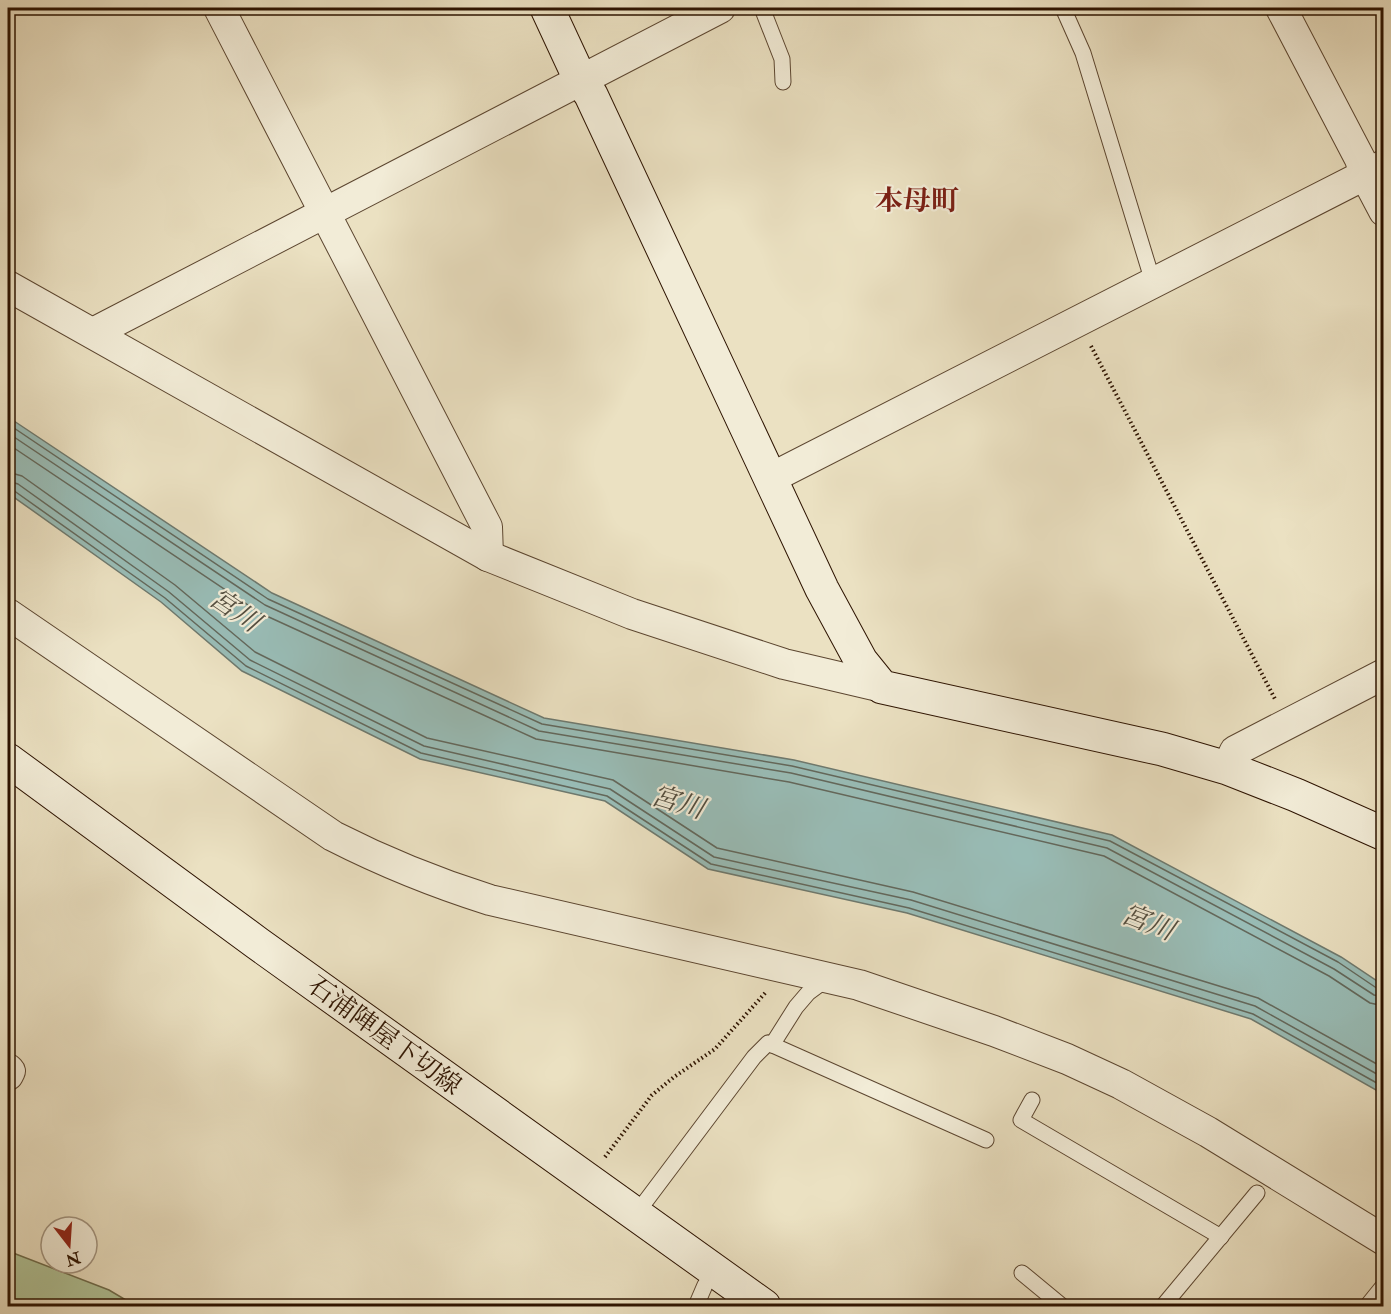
<svg xmlns="http://www.w3.org/2000/svg" width="1391" height="1314" viewBox="0 0 1391 1314" font-family="'IM FELL Double Pica','Noto Serif JP',serif">
<style>
.green{fill:#b1c498;stroke:#6f6c4c;stroke-width:1.5}
.water{fill:#99bdb7;stroke:#6e796e;stroke-width:1.5}
.lines{fill:none;stroke-linecap:round;stroke-linejoin:round}
.shore{stroke:#63685c;stroke-width:1.5}
.lane-casing{stroke:#5c4630;stroke-width:17}
.street-casing{stroke:#5c4630;stroke-width:32}
.secondary-casing{stroke:#2d1300;stroke-width:35}
.path{stroke:#2d1300;stroke-width:4;stroke-dasharray:1.5 3;stroke-linecap:butt}
.lane{stroke:#f2ecd7;stroke-width:15}
.street{stroke:#f2ecd7;stroke-width:30}
.secondary{stroke:#f2ecd7;stroke-width:33}
.labels{text-anchor:middle;stroke-width:4.5;stroke-linejoin:round;paint-order:stroke}
.street-label{font-size:26px;fill:#2d1300;stroke:#f2ecd7}
.water-label{font-size:27px;font-style:italic;fill:#534e40;stroke:#f2ecd7}
.quarter-label{font-size:28px;font-weight:bold;fill:#7a1f14;stroke:#f2ecd7}
</style>
<rect width="100%" height="100%" fill="#ebe1c2"/>
<filter id="stains"><feTurbulence type="fractalNoise" baseFrequency=".00333" numOctaves="4"/><feColorMatrix values="0 0 0 0 .2 0 0 0 0 .09 0 0 0 0 .02 0 0 0 .5 -.17"/></filter>
<radialGradient id="worn" r=".72"><stop offset=".6" stop-color="#630" stop-opacity="0"/><stop offset="1" stop-color="#630" stop-opacity=".3"/></radialGradient>
<polygon class="green" points="8,1251 109,1290 136,1306 8,1306"/>
<polygon class="water" points="8,417 272,593 544,718 794,760 1112,835 1341,957 1383,985 1383,1094 1251,1019 907,913 708,869 605,801 420,759 242,671 161,602 8,493"/>
<g class="lines">
<g class="shore">
<polyline points="8,424 268,599 542,724 792,766 1110,841 1338,962 1378,989 1384,990"/>
<polyline points="8,433 265,605 539,731 791,773 1107,848 1334,969 1374,995 1384,997"/>
<polyline points="8,444 260,613 536,739 789,782 1104,856 1329,976 1370,1003 1384,1006"/>
<polyline points="8,472 22,476 175,585 255,652 427,738 613,780 717,848 913,892 1258,998 1384,1068"/>
<polyline points="8,481 18,484 169,592 250,660 424,746 610,789 714,857 911,900 1255,1006 1384,1078"/>
<polyline points="8,489 13,490 165,598 246,666 421,753 607,796 711,864 909,908 1253,1014 1384,1087"/>
</g>
<g class="lane-casing">
<g id="lane">
<polyline points="762,8 782,59 783,82"/>
<polyline points="1063,8 1083,53 1153,282"/>
<polyline points="772,1045 796,1007 808,993 827,979"/>
<polyline points="1032,1100 1021,1120 1221,1237"/>
<polyline points="636,1214 754,1057 768,1043 986,1140"/>
<polyline points="1022,1273 1062,1306"/>
<polyline points="696,1306 705,1285"/>
<polyline points="1163,1306 1257,1193"/>
<polyline points="1367,1306 1384,1285"/>
</g>
</g>
<g class="street-casing">
<g id="street">
<polyline points="219,8 487,527 488,556"/>
<polyline points="1281,8 1360,159 1365,175 1384,211"/>
<polyline points="8,286 488,556 632,614 784,664 882,687"/>
<polyline points="93,333 720,8"/>
<polyline points="771,478 1384,165"/>
<path d="M8,614L333,836C384,862 436,883 490,900L859,985L994,1031L1067,1059L1121,1084L1208,1132L1384,1240"/>
<polyline points="1227,768 1235,751 1384,674"/>
<polyline points="8,1069 10,1071 8,1075"/>
</g>
</g>
<g class="secondary-casing">
<g id="secondary">
<polyline points="547,8 580,79 591,95 822,589 861,661 882,687 1162,749 1227,768 1296,795 1384,834"/>
<polyline points="8,760 257,943 764,1306"/>
</g>
</g>
<g class="path">
<polyline points="1091,346 1275,699"/>
<polyline points="605,1157 652,1095 674,1077 715,1049 766,992"/>
</g>
<use href="#lane" class="lane"/>
<use href="#street" class="street"/>
<use href="#secondary" class="secondary"/>
</g>
<g class="labels">
<g class="street-label">
<text transform="translate(385 1035) rotate(36)" y="9">石浦陣屋下切線</text>
</g>
<g class="water-label">
<text transform="translate(235 610) rotate(34)" y="9">宮川</text>
<text transform="translate(678 802) rotate(17)" y="9">宮川</text>
<text transform="translate(1148 922) rotate(21)" y="9">宮川</text>
</g>
<g class="quarter-label">
<text x="917" y="210">本母町</text>
</g>
</g>
<rect width="1391" height="1314" fill="none" stroke="#ebe1c2" stroke-width="30"/>
<rect x="9" y="9" width="1373" height="1296" fill="none" stroke="#2d1300" stroke-width="3"/>
<rect x="15" y="15" width="1361" height="1284" fill="none" stroke="#2d1300" stroke-width="1.5"/>
<g transform="translate(69 1245) rotate(163)"><circle r="28" fill="#f2ecd7" stroke="#a39581" stroke-width="1.5"/>
<path d="M0-4.5L10 22L0 15L-10 22Z" fill="#8f2418"/>
<text y="-9" font-size="16" font-weight="bold" text-anchor="middle" fill="#2d1300">N</text>
</g>
<rect width="100%" height="100%" filter="url(#stains)"/>
<rect width="100%" height="100%" fill="url(#worn)"/>
</svg>
